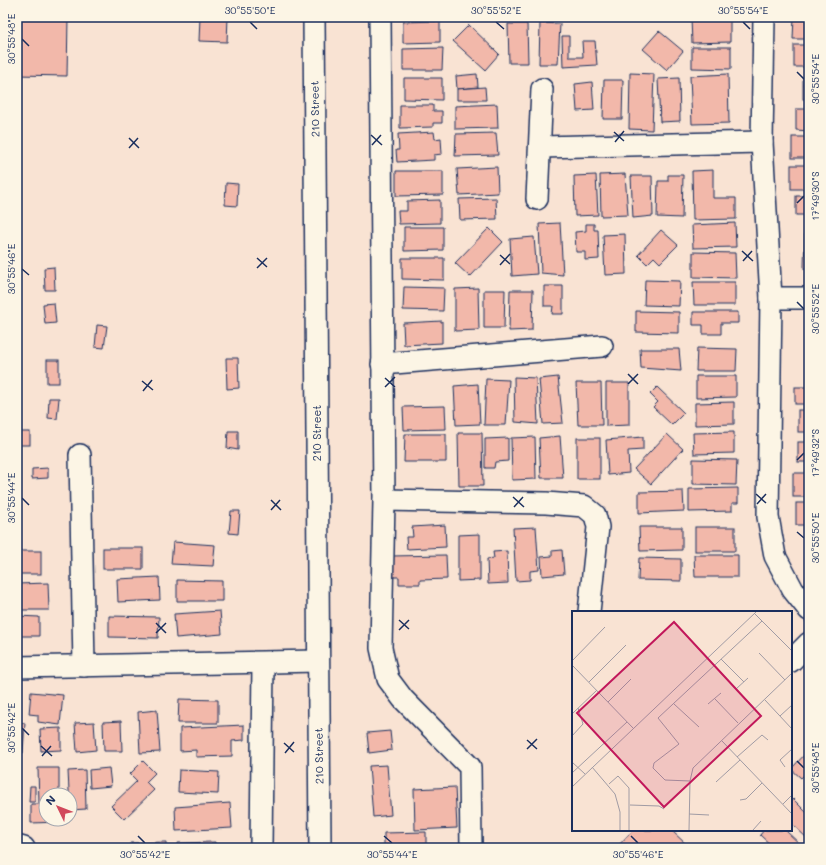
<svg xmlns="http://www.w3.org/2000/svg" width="826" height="865" viewBox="0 0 826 865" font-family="Mali,sans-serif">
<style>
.building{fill:#f2b8aa;stroke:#1b2f5e}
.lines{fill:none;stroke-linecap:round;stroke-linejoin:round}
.minor-casing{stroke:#1b2f5e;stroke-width:24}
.minor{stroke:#fcf5e5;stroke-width:21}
.ticks{fill:none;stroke:#1b2f5e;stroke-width:1.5}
.labels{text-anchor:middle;stroke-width:4;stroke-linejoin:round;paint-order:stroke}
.street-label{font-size:11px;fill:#1b2f5e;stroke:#fcf5e5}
.inset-road{fill:none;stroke:#a09ba4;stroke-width:1}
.view{fill:#c2185b;fill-opacity:0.15;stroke:#c2185b;stroke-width:2}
.inset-edge{fill:none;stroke:#1b2f5e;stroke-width:2}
.neatline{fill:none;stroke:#1b2f5e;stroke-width:1.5}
.ticks-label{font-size:10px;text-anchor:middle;fill:#1b2f5e}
</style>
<rect width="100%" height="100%" fill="#f9e3d3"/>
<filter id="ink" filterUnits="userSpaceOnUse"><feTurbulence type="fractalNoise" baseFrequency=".025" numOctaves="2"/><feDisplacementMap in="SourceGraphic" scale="8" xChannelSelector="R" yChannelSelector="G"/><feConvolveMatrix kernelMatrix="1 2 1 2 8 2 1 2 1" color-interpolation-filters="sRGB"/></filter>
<g filter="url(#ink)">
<g class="building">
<polygon points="17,17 68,17 67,76 17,75"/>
<polygon points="200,17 228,17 227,42 199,41"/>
<polygon points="730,17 730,42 692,43 691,18"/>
<polygon points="794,17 809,17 809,39 793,39"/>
<polygon points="440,21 440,42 403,43 403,22"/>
<polygon points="540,23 560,24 558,64 539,64"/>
<polygon points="508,24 527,24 528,63 509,63"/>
<polygon points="469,25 499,54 485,70 453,41"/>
<polygon points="659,31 683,51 667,70 643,49"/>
<polygon points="562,36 569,36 569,57 583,57 582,41 595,41 597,65 563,67"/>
<rect x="794" y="45" width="15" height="22"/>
<polygon points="692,47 731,47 731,69 692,68"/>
<polygon points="443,48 442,70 403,70 403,49"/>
<polygon points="630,73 654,74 652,130 629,129"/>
<polygon points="477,74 478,87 457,89 456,76"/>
<polygon points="728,74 729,123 692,124 690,76"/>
<rect x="803" y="77" width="6" height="22"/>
<polygon points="404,78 442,78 442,100 404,99"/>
<polygon points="679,78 680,121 660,122 658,79"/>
<polygon points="604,80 623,80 622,119 603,119"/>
<polygon points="592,82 594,110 577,111 575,84"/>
<polygon points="485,87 486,100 457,100 457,89"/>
<polygon points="497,104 498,128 455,129 455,106"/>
<polygon points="400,105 433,105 433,111 442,111 442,123 433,123 433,127 400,128"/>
<polygon points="796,109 809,109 809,131 796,130"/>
<polygon points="434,132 435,139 441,138 442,154 434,155 434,160 397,162 396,150 399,150 398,134"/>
<polygon points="496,133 498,155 455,156 456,134"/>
<rect x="792" y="137" width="17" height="21"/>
<rect x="791" y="165" width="18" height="24"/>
<polygon points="497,167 498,193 459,195 457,169"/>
<polygon points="713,170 713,198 736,198 736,219 693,220 692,171"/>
<polygon points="396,171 443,171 443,195 396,196"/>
<polygon points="625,174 628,215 601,216 600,175"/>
<polygon points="596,175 598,215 575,216 574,176"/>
<polygon points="668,175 683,175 682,218 657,217 658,181 668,181"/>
<polygon points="631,176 652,176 653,216 633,218"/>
<polygon points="226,183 238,184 237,206 225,205"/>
<rect x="796" y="196" width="13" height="19"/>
<polygon points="496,198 497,219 460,220 459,199"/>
<polygon points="440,200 440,223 399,224 398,211 407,211 407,201"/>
<polygon points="560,223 563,275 541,273 539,224"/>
<polygon points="735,223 736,247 693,248 692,225"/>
<polygon points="586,224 594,224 594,230 598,230 599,259 585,260 585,252 576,252 575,232 586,231"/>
<polygon points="404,227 443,227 443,250 404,251"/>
<polygon points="489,228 503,242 470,277 455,263"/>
<polygon points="661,230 678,245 660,263 654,257 647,264 638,255"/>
<polygon points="805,231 809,231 809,269 804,269"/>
<polygon points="625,234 626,274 605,275 603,235"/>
<polygon points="534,237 537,274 512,276 510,239"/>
<polygon points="693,252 735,253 736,278 693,277"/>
<polygon points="402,258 444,258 444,280 402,279"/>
<polygon points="54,267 55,290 45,290 44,268"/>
<polygon points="645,280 680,281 679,306 644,305"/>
<polygon points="693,282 735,282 735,305 694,305"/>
<polygon points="544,286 563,286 563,314 552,314 553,306 544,306"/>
<polygon points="404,287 444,288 443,311 403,310"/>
<polygon points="478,288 479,330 455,331 455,289"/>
<polygon points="484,290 505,290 504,328 484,328"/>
<polygon points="510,290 533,290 532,330 509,331"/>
<polygon points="54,303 56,323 45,324 43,304"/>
<polygon points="636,311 679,312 679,333 636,332"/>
<polygon points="693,312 738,312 738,323 721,323 721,334 703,334 703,325 693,325"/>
<polygon points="442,321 442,343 404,345 403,323"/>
<polygon points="97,325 107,326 104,348 95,347"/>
<polygon points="697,348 737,349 736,371 696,371"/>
<polygon points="640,349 679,349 681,371 641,368"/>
<polygon points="226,358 238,358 239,388 227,389"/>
<rect x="47" y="360" width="12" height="23"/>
<polygon points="696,376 736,376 736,397 696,398"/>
<polygon points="514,377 536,378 538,424 515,422"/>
<polygon points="558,377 563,423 543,424 539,379"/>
<polygon points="486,379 509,380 506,425 484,425"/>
<polygon points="576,383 601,383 602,425 578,425"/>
<polygon points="606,383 629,383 629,425 606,426"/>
<polygon points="478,384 480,424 456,425 454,386"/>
<polygon points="657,387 684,413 672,425 653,407 658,402 650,394"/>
<rect x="795" y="387" width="14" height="17"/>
<polygon points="49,398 59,398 57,419 48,418"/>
<polygon points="734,402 734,424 695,425 695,403"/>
<polygon points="445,406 446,429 404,430 403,407"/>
<rect x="798" y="410" width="11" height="22"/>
<polygon points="228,431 238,431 238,450 227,448"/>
<rect x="17" y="432" width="13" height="13"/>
<polygon points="734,432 734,453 694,454 693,433"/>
<polygon points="458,433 482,433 483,486 459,486"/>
<polygon points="405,434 446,434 446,462 404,462"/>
<polygon points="667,434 683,449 651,484 634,469"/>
<polygon points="560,436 563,478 541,478 539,438"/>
<polygon points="535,437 536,479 512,480 511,438"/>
<polygon points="643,437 643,450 628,451 629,473 608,475 606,440"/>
<polygon points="508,438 508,461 495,462 494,468 485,468 485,439"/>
<rect x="577" y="438" width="23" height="41"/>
<rect x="798" y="442" width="11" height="20"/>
<polygon points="693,459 737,460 736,485 693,484"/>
<polygon points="48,468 48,478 32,479 32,469"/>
<rect x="793" y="473" width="16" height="24"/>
<polygon points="738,488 738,503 732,503 732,511 689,512 689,489"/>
<polygon points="683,491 684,511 639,513 639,492"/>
<rect x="796" y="503" width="13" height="22"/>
<polygon points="231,511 240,511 238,534 229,533"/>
<polygon points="445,525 446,547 407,549 406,537 413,537 412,527"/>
<polygon points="536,527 539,570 530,571 530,580 516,581 513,528"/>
<polygon points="639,527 682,527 682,550 640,551"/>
<rect x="695" y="527" width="40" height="24"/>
<polygon points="480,534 480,580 458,581 458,535"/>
<polygon points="173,542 215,545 213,566 171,564"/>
<rect x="103" y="548" width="40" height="21"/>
<polygon points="562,550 564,574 542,576 541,557 552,556 552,551"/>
<rect x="17" y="551" width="24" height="23"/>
<polygon points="507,551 508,583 488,584 487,559 494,558 493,552"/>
<polygon points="446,555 447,579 420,580 420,584 399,584 399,577 391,577 391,556"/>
<polygon points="694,555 738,555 738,577 695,577"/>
<polygon points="639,558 681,559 681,581 638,580"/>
<polygon points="159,577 160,600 118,602 117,579"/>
<polygon points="177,580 222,581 222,601 177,601"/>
<polygon points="48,583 49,610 17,610 17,584"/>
<polygon points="220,611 222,634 176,638 174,614"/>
<polygon points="17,616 39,617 39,636 17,636"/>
<polygon points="109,616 159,617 158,638 109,637"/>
<polygon points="31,692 63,695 60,725 38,722 38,715 29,714"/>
<polygon points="179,699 218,700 218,723 178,723"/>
<polygon points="157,710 160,752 140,753 138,712"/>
<polygon points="121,721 122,751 104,751 103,722"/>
<polygon points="17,722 25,723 23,753 17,753"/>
<polygon points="94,722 96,750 77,752 75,723"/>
<polygon points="244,725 244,740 232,741 232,756 196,757 196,750 180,751 180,728"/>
<polygon points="61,728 61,750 41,751 40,729"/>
<polygon points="390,731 392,750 369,753 367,733"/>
<polygon points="809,750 809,770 801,778 791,769"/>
<polygon points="143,761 155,773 146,782 154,790 124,819 111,806 137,781 130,774"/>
<polygon points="387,765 391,815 373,817 369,766"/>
<polygon points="38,768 59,768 59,795 46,795 46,819 60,819 60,822 31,823 31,804 39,804"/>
<polygon points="109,768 111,786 90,788 89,770"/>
<polygon points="85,770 86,809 70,810 68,771"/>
<polygon points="179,770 219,772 218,794 178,792"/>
<polygon points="30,786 35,786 35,802 29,802"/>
<polygon points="455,787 457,828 415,830 414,789"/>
<polygon points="793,799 809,815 809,840 791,823 791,801"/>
<polygon points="230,803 232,828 176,831 175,807"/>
<polygon points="633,830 671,830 687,845 684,848 616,848"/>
<polygon points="764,830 785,830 802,846 800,848 774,848 760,835"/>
<polygon points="426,832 426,848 384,848 384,833"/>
<polygon points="166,842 166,848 132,848 131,843"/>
<polygon points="215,842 215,848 178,848 178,843"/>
</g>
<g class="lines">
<g class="minor-casing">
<g id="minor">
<polyline points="314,17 320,848"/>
<polyline points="380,17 384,500 381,648 388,679 403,699 470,767 471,848"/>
<polyline points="764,17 762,142 771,298 768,517 775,556 793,590 809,610"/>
<polyline points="540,147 762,142"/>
<polyline points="537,199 542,89"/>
<polyline points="771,298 809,298"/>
<polyline points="382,364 602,346"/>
<polyline points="80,455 84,666"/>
<polyline points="384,500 546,503 584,506 595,515 598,527 589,612"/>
<polyline points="791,661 809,643"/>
<polyline points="17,667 318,661"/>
<polyline points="17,846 24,848"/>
<polyline points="261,848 263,663"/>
</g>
</g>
<use href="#minor" class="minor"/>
</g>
</g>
<path class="ticks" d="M250,22L257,29M496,22L504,29M743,22L750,29M22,39L29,46M797,72L804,79M614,132L624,141M371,135L382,145M129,138L139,148M615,142L624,131M372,145L381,135M129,148L138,138M797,203L804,196M742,251L753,261M500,255L510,264M257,258L267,267M743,261L752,251M500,265L510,254M257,268L267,258M22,269L29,275M797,302L804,309M628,374L638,384M385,378L395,387M142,381L153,390M628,384L638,374M385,387L395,377M143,391L152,380M797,460L804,453M756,494L766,503M513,497L524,507M22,498L29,505M271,500L281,510M757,504L766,494M514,507L523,497M271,510L280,500M797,532L804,538M399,620L409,629M156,623L166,633M399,630L409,620M156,633L166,623M22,728L29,735M527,740L537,749M284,743L294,752M41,746L52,756M527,749L537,739M285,753L294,742M42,756L51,746M797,761L804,768M138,836L145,843M384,836L392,843M631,836L638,843"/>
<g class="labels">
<g class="street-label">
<text transform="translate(315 109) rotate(-91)" y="4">210 Street</text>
<text transform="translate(317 433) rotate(-90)" y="4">210 Street</text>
<text transform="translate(319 756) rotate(-91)" y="4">210 Street</text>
</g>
</g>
<g transform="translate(572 611)">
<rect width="220" height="220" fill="#f9e3d3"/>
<path class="inset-road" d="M182,2L220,40M187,42L213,69M149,48L172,71M0,50L33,16M0,54L61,117M17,71L54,34M164,78L176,67M143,88L166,112M193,89L220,118M36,91L59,68M102,93L127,116M136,93L149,82M0,103L25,79M208,105L220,94M0,125L11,113L6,97M150,130L220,203M165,146L190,124L196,129M0,151L13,163M20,156L43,183L48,201V219M213,156L208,149L220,138M0,162L55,111M118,170L93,169L81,157L82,152L107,133L86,107L190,10M144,171L168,149M37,173L46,165L57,177V219M0,176L184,1M168,189L174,188L190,172M211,193L220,184M58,194L87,195L92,198M117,203L137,204M117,219L118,170L121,157L220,62M181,219L189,210"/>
<path class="view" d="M102,11L189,105L92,196L5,102Z"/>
<rect width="220" height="220" class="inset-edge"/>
</g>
<rect width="826" height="865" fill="none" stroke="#fcf5e5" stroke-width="44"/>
<g transform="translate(58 807) rotate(313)"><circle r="19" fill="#fcf5e5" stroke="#a2a6af"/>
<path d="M0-3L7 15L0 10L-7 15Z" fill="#d1495b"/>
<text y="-6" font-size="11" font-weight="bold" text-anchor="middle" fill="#1b2f5e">N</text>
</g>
<rect x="22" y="22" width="782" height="821" class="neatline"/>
<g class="ticks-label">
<text x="250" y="14">30°55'50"E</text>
<text x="496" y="14">30°55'52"E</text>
<text x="743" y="14">30°55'54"E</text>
<text transform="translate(11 39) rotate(-90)" y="4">30°55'48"E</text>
<text transform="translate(815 79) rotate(-90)" y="4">30°55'54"E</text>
<text transform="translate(815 196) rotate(-90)" y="4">17°49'30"S</text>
<text transform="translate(11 269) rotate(-90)" y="4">30°55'46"E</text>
<text transform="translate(815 309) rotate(-90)" y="4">30°55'52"E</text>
<text transform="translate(815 453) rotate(-90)" y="4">17°49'32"S</text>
<text transform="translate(11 498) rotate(-90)" y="4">30°55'44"E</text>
<text transform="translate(815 538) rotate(-90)" y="4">30°55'50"E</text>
<text transform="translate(11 728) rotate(-90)" y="4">30°55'42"E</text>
<text transform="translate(815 768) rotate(-90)" y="4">30°55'48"E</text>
<text x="145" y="858">30°55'42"E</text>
<text x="392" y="858">30°55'44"E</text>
<text x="638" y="858">30°55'46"E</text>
</g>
</svg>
